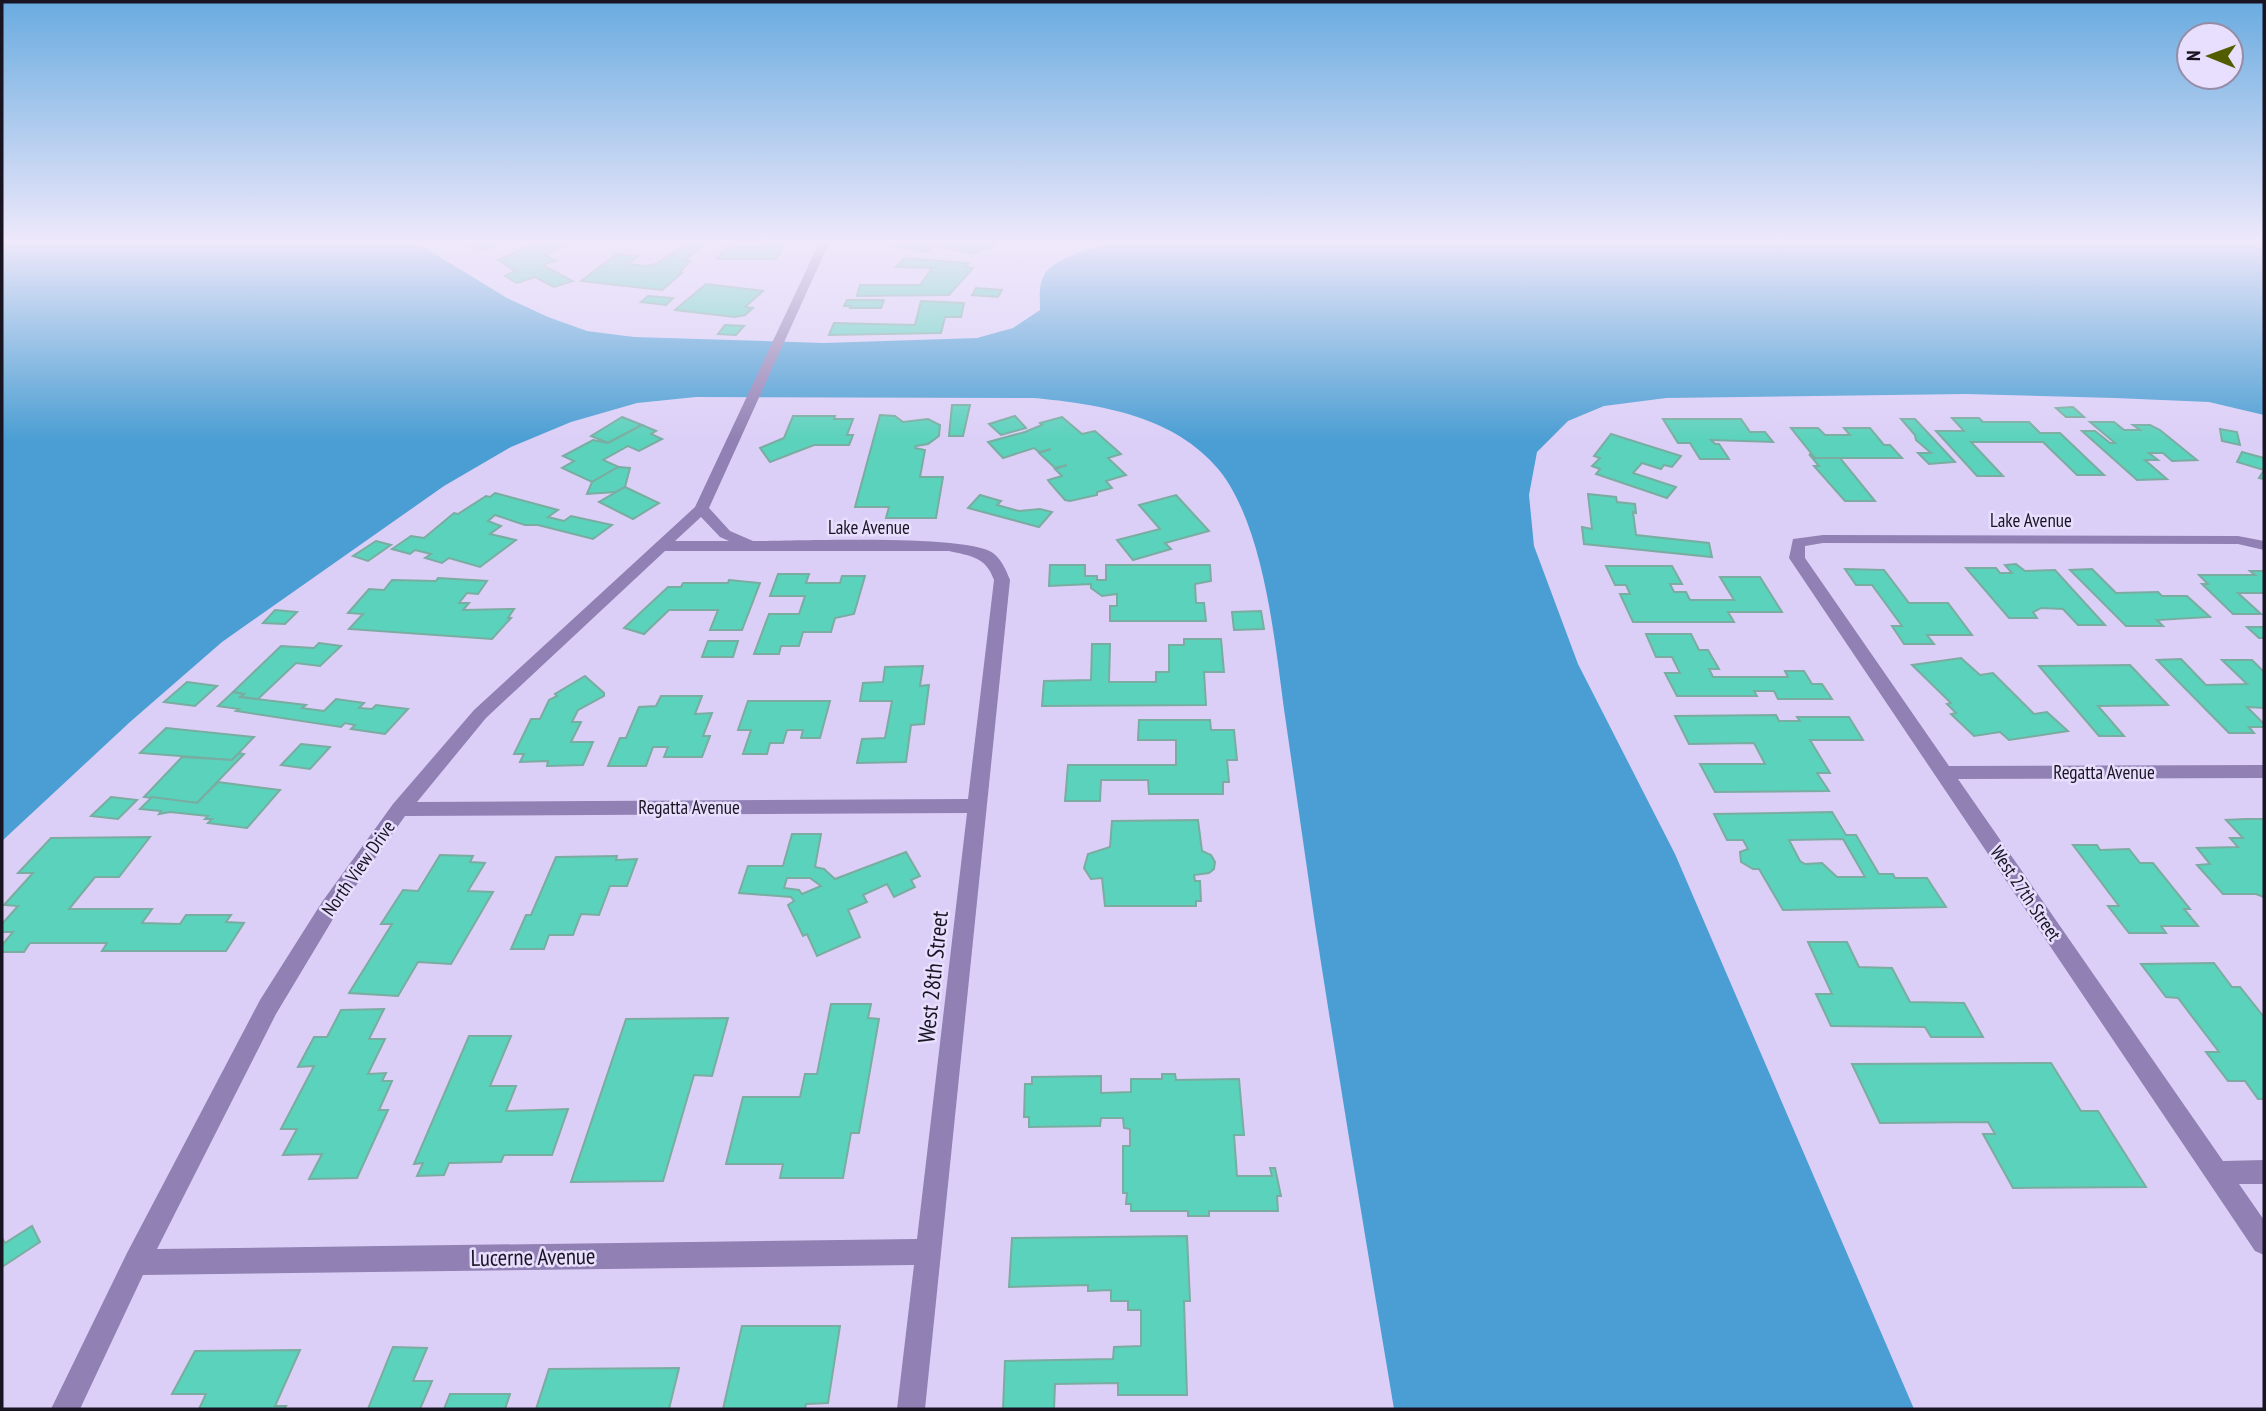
<svg xmlns="http://www.w3.org/2000/svg" width="2266" height="1411" viewBox="0 0 2266 1411" font-family="'PT Sans Narrow',sans-serif">
<style>
.water{fill:#4b9ed3}
.building{fill:#5bd2bc;stroke:#7aaca1;stroke-width:2;fill-rule:evenodd}
.lines{fill:none;stroke-linecap:round;stroke-linejoin:round}
.street{fill:#9180b3;fill-rule:evenodd}
.labels{text-anchor:middle;stroke-width:5;stroke-linejoin:round;paint-order:stroke}
.street-label{font-size:19px;fill:#191422;stroke:#e8defe}
.near-street-label{font-size:23px;fill:#191422;stroke:#e8defe}
</style>
<rect width="100%" height="100%" fill="#dccff7"/>
<path class="water" d="M2,243H417L507,298L548,317L587,331L634,337L824,343L977,338L1013,328L1040,310C1040,297 1038,283 1046,272C1055,259 1097,245 1113,243H2264V415L2209,402L2115,398L1965,394L1666,398L1604,406L1568,421L1537,452L1529,495L1534,546L1578,664L1675,854L1914,1409H1394C1367,1248 1340,1086 1315,924C1305,855 1295,785 1285,716C1275,645 1265,527 1219,470C1175,416 1099,404 1034,398L696,397L637,403L571,422L511,447L444,486L222,642L130,722L2,841Z"/>
<g class="building">
<polygon points="473,243 502,243 483,250 467,245"/>
<polygon points="537,243 565,244 545,255 556,261 542,265 573,281 554,287 535,277 517,283 505,276 515,271 498,260"/>
<polygon points="687,243 704,244 684,261 690,261 679,273 682,273 662,290 581,281 617,254 638,256 628,264 647,266 656,264"/>
<polygon points="764,243 786,243 776,259 717,259 727,245 762,246"/>
<polygon points="900,243 997,243 988,250 982,249 975,254 933,246 927,252 895,246"/>
<polygon points="904,258 969,263 966,267 973,268 949,295 857,296 860,285 920,285 932,268 896,267"/>
<polygon points="706,284 763,291 745,307 753,308 745,315 735,317 675,310"/>
<polygon points="976,288 1002,290 998,297 972,295"/>
<polygon points="648,296 673,298 666,305 641,302"/>
<polygon points="847,300 884,300 881,308 850,308 851,306 844,306"/>
<polygon points="921,301 964,303 961,317 945,317 941,333 829,335 834,323 915,325"/>
<polygon points="725,325 744,326 736,335 718,334"/>
<polygon points="952,405 970,405 963,436 949,436"/>
<polygon points="2073,407 2084,417 2066,417 2056,408"/>
<polygon points="880,415 895,416 903,422 928,419 940,425 939,436 928,444 916,446 915,448 925,450 920,477 943,477 936,518 886,518 889,507 855,507"/>
<polygon points="793,416 835,416 834,419 853,419 847,435 853,435 849,445 814,445 770,462 760,448 784,438"/>
<polygon points="1015,416 1026,428 1001,435 989,424"/>
<polygon points="622,417 642,425 608,443 591,436"/>
<polygon points="1062,417 1082,434 1095,431 1121,454 1108,458 1126,475 1106,481 1112,488 1097,492 1097,495 1070,501 1065,500 1050,483 1048,480 1062,476 1055,469 1067,465 1055,468 1039,453 1051,449 1039,452 1034,448 1003,458 988,442 1025,432 1042,425 1040,423"/>
<polygon points="1952,418 1979,418 1983,422 2029,422 2040,433 2060,433 2104,475 2077,475 2043,442 1971,442 2003,476 1977,476 1936,431 1964,431"/>
<polygon points="1663,419 1741,419 1750,432 1765,432 1773,442 1711,440 1715,444 1719,444 1729,459 1700,459 1690,443 1678,443"/>
<polygon points="1901,419 1915,419 1955,462 1929,464 1918,453 1931,453 1916,440 1915,435"/>
<polygon points="2090,422 2114,422 2124,430 2140,430 2133,425 2150,425 2160,430 2197,460 2172,461 2163,453 2149,453 2158,460 2145,460 2167,479 2137,480 2082,431 2095,431 2110,443 2115,443"/>
<polygon points="642,425 656,431 651,434 662,439 639,451 628,446 603,460 619,467 592,482 562,468 574,461 563,456 593,440 608,443"/>
<polygon points="1791,428 1818,428 1825,435 1850,435 1844,428 1870,428 1884,445 1890,445 1902,458 1815,458"/>
<polygon points="2220,429 2237,432 2240,445 2222,441"/>
<polygon points="1611,434 1681,456 1672,467 1664,465 1661,469 1642,463 1633,473 1676,487 1667,498 1596,474 1600,469 1592,466 1600,458 1594,456"/>
<polygon points="2242,452 2264,458 2264,479 2259,478 2264,470 2237,462"/>
<polygon points="1809,454 1815,458 1840,458 1875,501 1845,501 1814,466 1819,466"/>
<polygon points="618,467 630,468 625,487 616,492 587,494 592,482"/>
<polygon points="625,487 659,503 633,519 599,502"/>
<polygon points="495,493 558,510 548,517 564,521 571,516 612,525 593,539 538,525 525,525 495,515 488,521 501,526 490,534 516,540 480,567 449,558 442,563 425,558 431,554 415,550 410,554 392,549 411,536 424,538 454,513 458,514 486,496 490,497"/>
<polygon points="1588,494 1616,497 1617,502 1635,504 1636,513 1633,512 1636,535 1709,543 1712,557 1584,544 1582,527 1592,529"/>
<polygon points="980,495 1001,501 997,505 1019,511 1040,509 1052,512 1039,527 968,508"/>
<polygon points="1176,495 1209,531 1165,543 1171,549 1133,560 1117,540 1160,529 1139,505"/>
<polygon points="376,541 391,545 368,561 353,556"/>
<polygon points="2016,564 2025,571 2055,570 2105,625 2078,625 2063,609 2041,608 2033,612 2037,618 2009,618 1966,568 1996,568 2000,573 2012,573 2005,565"/>
<polygon points="1050,565 1085,565 1085,576 1097,576 1097,580 1106,580 1106,565 1210,565 1211,581 1195,584 1196,603 1204,603 1206,621 1110,621 1110,606 1117,606 1117,594 1102,596 1091,588 1091,584 1049,586"/>
<polygon points="1606,566 1672,566 1682,584 1670,584 1674,592 1686,592 1690,600 1734,600 1720,577 1760,577 1782,612 1728,612 1734,622 1633,622 1620,594 1630,594 1626,585 1615,585"/>
<polygon points="1845,569 1884,570 1909,603 1948,603 1972,635 1927,635 1934,644 1904,644 1892,626 1902,626 1872,585 1856,585"/>
<polygon points="2092,569 2116,593 2158,592 2162,596 2187,596 2210,617 2157,620 2163,626 2126,626 2070,570"/>
<polygon points="2250,571 2264,571 2264,593 2238,593 2261,614 2233,614 2202,584 2208,584 2199,575 2255,575"/>
<polygon points="778,574 809,574 806,583 840,583 842,576 865,576 854,614 835,618 831,632 803,632 799,646 781,646 779,654 754,654 769,614 799,614 805,596 770,596"/>
<polygon points="438,578 487,581 478,594 467,593 459,603 469,603 463,610 514,609 508,618 511,618 492,639 349,629 363,614 348,613 369,589 384,590 392,580 436,581"/>
<polygon points="729,580 760,583 742,630 710,630 718,610 669,610 644,634 624,628 668,587 681,587 683,583 728,583"/>
<polygon points="275,610 297,612 285,624 263,623"/>
<polygon points="1261,611 1264,629 1234,630 1232,612"/>
<polygon points="2247,627 2264,627 2264,638 2259,638"/>
<polygon points="1646,634 1691,634 1699,650 1708,650 1719,669 1709,669 1713,677 1788,677 1785,671 1804,671 1812,684 1822,684 1832,699 1778,699 1774,691 1754,691 1757,696 1677,696 1665,673 1680,673 1672,657 1656,657"/>
<polygon points="1184,639 1221,639 1224,672 1204,672 1206,705 1042,706 1044,681 1091,680 1092,644 1110,644 1109,682 1156,682 1156,672 1169,672 1169,645 1184,645"/>
<polygon points="708,641 738,641 733,657 702,657"/>
<polygon points="319,643 341,646 320,666 296,663 258,699 240,697 244,694 233,692 281,646 314,648"/>
<polygon points="1961,658 1980,675 1993,673 2034,714 2047,712 2068,731 2009,740 2000,732 1974,736 1951,714 1956,713 1947,704 1951,703 1912,665"/>
<polygon points="2181,659 2206,685 2247,684 2222,660 2252,660 2264,672 2264,708 2247,707 2264,724 2264,727 2249,727 2254,733 2229,733 2157,660"/>
<polygon points="2130,665 2168,705 2098,706 2124,736 2099,736 2039,666"/>
<polygon points="923,666 920,686 929,685 924,724 911,725 906,762 857,763 862,739 885,738 892,701 860,701 863,683 883,682 885,667"/>
<polygon points="585,676 604,693 604,696 578,710 572,722 581,722 571,742 593,742 583,765 547,766 548,761 520,762 524,754 514,754 531,719 540,719 549,700 557,696 555,694"/>
<polygon points="187,682 217,686 195,706 164,702"/>
<polygon points="233,692 244,694 240,697 306,705 302,708 324,711 336,699 364,703 359,708 372,709 376,705 408,709 385,734 351,729 355,725 345,723 341,727 236,711 239,709 218,706"/>
<polygon points="661,696 702,696 695,714 712,713 703,736 710,736 702,757 664,757 668,747 653,747 646,766 608,766 620,738 626,738 639,707 656,706"/>
<polygon points="748,701 830,701 820,738 801,738 803,730 787,730 783,743 770,743 767,754 743,754 751,730 738,730"/>
<polygon points="1776,715 1779,721 1800,721 1797,717 1849,717 1863,740 1810,740 1830,773 1817,773 1829,791 1715,792 1700,764 1765,764 1754,743 1689,744 1675,716"/>
<polygon points="1139,720 1210,720 1211,730 1234,730 1237,760 1227,760 1229,782 1223,782 1223,794 1149,794 1148,780 1101,780 1100,801 1065,801 1068,765 1176,765 1176,740 1138,740"/>
<polygon points="166,728 254,737 232,760 140,753"/>
<polygon points="301,744 330,747 310,769 281,765"/>
<polygon points="239,753 244,754 197,803 144,797 182,757 232,760"/>
<polygon points="218,782 280,790 247,828 208,823 212,819 205,819 208,816 170,812 159,814 161,811 140,809 152,797 197,803"/>
<polygon points="111,797 137,800 118,819 91,816"/>
<path d="M1832,812L1846,835H1856L1879,874H1893L1895,878H1927L1946,907L1783,910L1759,869H1753L1741,862L1740,852L1748,849L1743,840H1727L1714,814ZM1843,839L1865,877H1837L1822,863L1805,864L1800,861L1789,840Z"/>
<polygon points="2246,819 2264,819 2264,897 2256,894 2223,894 2197,865 2210,864 2197,848 2238,847 2230,838 2243,838 2226,820"/>
<polygon points="1198,820 1202,851 1211,855 1215,862 1214,869 1209,873 1194,875 1195,881 1200,881 1201,901 1196,901 1196,906 1105,906 1102,878 1091,879 1084,868 1088,854 1110,847 1112,821"/>
<path d="M792,834H821L815,867L824,869L835,879L906,852L920,876L911,880L915,887L894,897L887,884L863,895L867,902L848,910L860,937L817,956L807,934L803,936L788,905L794,901L791,897L739,893L748,866H783ZM787,878H810L821,886L802,894L799,890L784,888Z"/>
<polygon points="150,837 119,877 95,877 69,909 152,909 142,923 180,924 186,915 231,915 226,922 244,923 226,951 102,951 107,943 30,943 24,952 2,952 2,945 13,932 2,932 2,924 18,906 4,905 33,873 18,873 51,838"/>
<polygon points="2073,845 2097,845 2100,850 2129,849 2140,863 2153,863 2190,909 2184,909 2198,926 2161,926 2166,933 2129,933 2108,906 2119,906"/>
<polygon points="440,855 473,856 470,862 485,863 468,891 493,892 451,964 418,962 398,996 349,993 392,924 381,924 403,890 418,891"/>
<polygon points="617,856 616,860 637,859 627,886 610,886 599,915 581,914 573,935 549,935 544,949 511,949 526,915 531,915 556,857"/>
<polygon points="1808,942 1847,942 1859,967 1892,968 1910,1002 1964,1003 1983,1037 1931,1037 1925,1027 1831,1026 1816,994 1832,994"/>
<polygon points="2214,963 2232,987 2240,987 2264,1017 2264,1099 2258,1099 2245,1081 2228,1081 2206,1052 2219,1052 2178,998 2166,997 2141,964"/>
<polygon points="831,1004 871,1004 868,1018 879,1019 859,1133 851,1133 843,1178 780,1178 783,1164 726,1164 743,1097 800,1097 805,1074 817,1074"/>
<polygon points="384,1009 369,1039 385,1039 368,1074 386,1073 382,1081 392,1081 379,1110 388,1110 357,1178 309,1179 322,1154 283,1155 297,1129 281,1129 314,1066 298,1067 314,1037 327,1037 341,1010"/>
<polygon points="728,1018 712,1076 694,1075 663,1181 571,1182 626,1019"/>
<polygon points="469,1036 511,1036 490,1086 516,1086 506,1111 568,1109 552,1155 504,1155 501,1162 449,1163 444,1175 417,1176 423,1163 414,1164"/>
<polygon points="2051,1063 2081,1111 2098,1111 2146,1187 2013,1188 1983,1134 1995,1134 1988,1122 1880,1123 1852,1064"/>
<polygon points="1162,1074 1175,1074 1176,1080 1239,1079 1244,1135 1234,1135 1237,1176 1272,1176 1270,1168 1275,1168 1281,1196 1277,1196 1278,1211 1209,1211 1209,1216 1188,1216 1188,1211 1131,1211 1131,1204 1126,1204 1127,1193 1123,1193 1123,1146 1130,1146 1130,1129 1124,1128 1123,1118 1101,1118 1100,1126 1029,1127 1029,1117 1024,1117 1025,1084 1032,1084 1032,1077 1101,1076 1101,1093 1131,1092 1131,1079 1162,1079"/>
<polygon points="32,1226 40,1242 2,1267 2,1238 5,1243"/>
<polygon points="1187,1236 1190,1301 1184,1301 1187,1395 1118,1395 1118,1383 1055,1384 1054,1409 1003,1409 1005,1361 1113,1359 1114,1347 1141,1346 1141,1310 1128,1310 1128,1301 1111,1301 1111,1290 1088,1291 1088,1285 1009,1287 1012,1238"/>
<polygon points="742,1326 840,1326 828,1403 806,1404 805,1409 723,1409"/>
<polygon points="393,1347 427,1348 413,1381 432,1381 420,1409 368,1409"/>
<polygon points="300,1350 275,1406 286,1406 284,1409 199,1409 206,1394 172,1394 195,1351"/>
<polygon points="679,1368 669,1409 536,1409 549,1369"/>
<polygon points="450,1394 510,1394 505,1409 444,1409"/>
</g>
<g class="lines">
<g class="street">
<path d="M819,243H829L709,508L730,531L753,541C795,541 967,534 993,553C1002,560 1006,570 1010,580L925,1409H897L914,1265L143,1275L80,1409H51L127,1253L260,1000L322,902L393,804L474,710L695,507ZM701,517L720,537L729,541H675ZM665,551H949C971,556 986,557 994,580L968,799L417,802L486,718ZM967,813L917,1239L157,1249L276,1014L336,914L405,816Z"/>
<polygon points="1823,535 2238,536 2264,541 2264,550 2238,544 1823,543 1805,546 1805,558 1949,766 2264,765 2264,778 1958,779 2223,1161 2264,1160 2264,1184 2239,1184 2264,1220 2264,1255 2255,1251 1789,558 1793,539"/>
</g>
</g>
<linearGradient id="sky" x2="0" y2="1"><stop stop-color="#69abe0"/><stop offset="0.55" stop-color="#efe9fb"/><stop offset="1" stop-color="#efe9fb" stop-opacity="0"/></linearGradient>
<rect width="2266" height="440" fill="url(#sky)"/>
<g class="labels">
<g class="street-label">
<text x="2031" y="527">Lake Avenue</text>
<text x="869" y="534">Lake Avenue</text>
<text x="2104" y="779">Regatta Avenue</text>
<text x="689" y="814">Regatta Avenue</text>
<text transform="translate(358 868) rotate(-55)" y="7">North View Drive</text>
<text transform="translate(2026 893) rotate(56)" y="7">West 27th Street</text>
</g>
<g class="near-street-label">
<text transform="translate(933 977) rotate(-84)" y="8">West 28th Street</text>
<text transform="translate(533 1257) rotate(-1)" y="8">Lucerne Avenue</text>
</g>
</g>
<rect width="2266" height="1411" fill="none" stroke="#191422" stroke-width="7"/>
<g transform="translate(2210 56) rotate(271)"><circle r="33" fill="#e8defe" stroke="#958da6" stroke-width="2"/>
<path d="M0-5L12 26L0 18L-12 26Z" fill="#505e00"/>
<text y="-10" font-size="19" font-weight="bold" text-anchor="middle" fill="#191422">N</text>
</g>
</svg>
